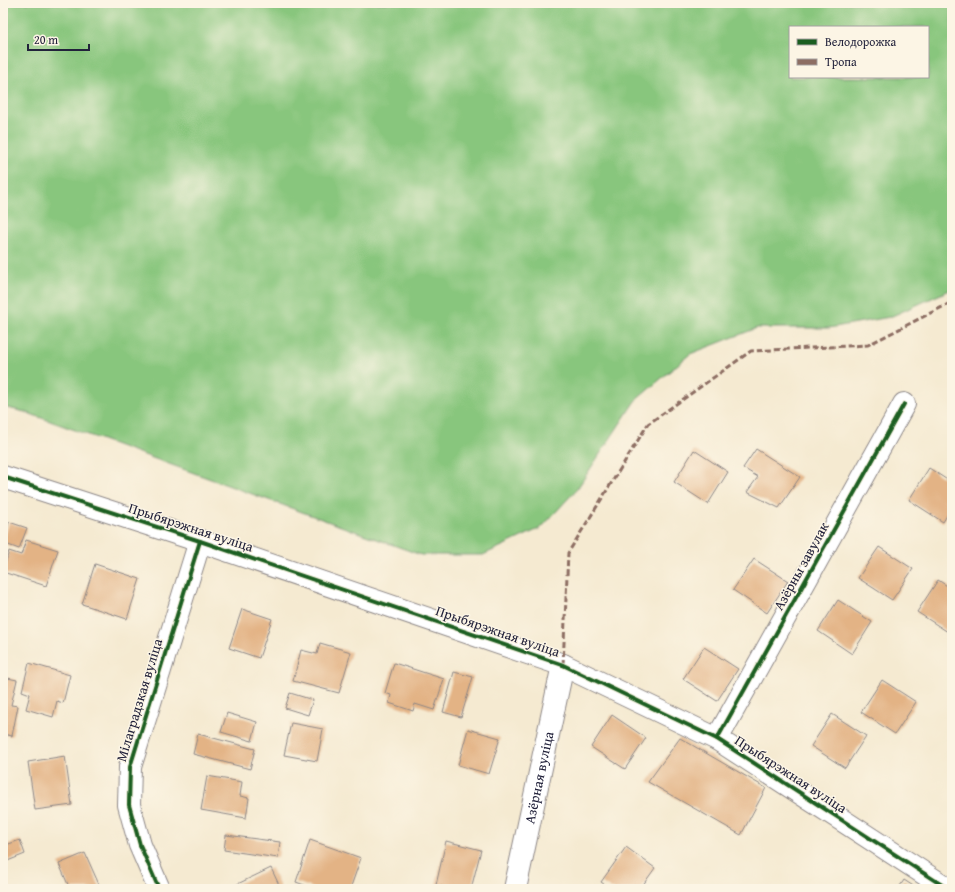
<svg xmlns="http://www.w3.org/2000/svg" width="955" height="892" viewBox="0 0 955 892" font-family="'Gentium Book Plus',serif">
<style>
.green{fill:#88c67d;stroke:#55745c;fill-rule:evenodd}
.building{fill:#e3b385}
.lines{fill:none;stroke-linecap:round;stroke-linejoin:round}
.minor-casing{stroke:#8c8686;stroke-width:24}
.minor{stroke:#fff;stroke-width:22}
.quiet{stroke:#8d6e63;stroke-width:3;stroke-dasharray:6 3;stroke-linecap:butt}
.cycleway-casing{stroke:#fcf5e5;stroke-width:6}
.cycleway{stroke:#1b5e20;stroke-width:4}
.labels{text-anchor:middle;stroke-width:3;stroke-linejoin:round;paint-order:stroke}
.street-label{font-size:14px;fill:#22223b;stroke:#fcf5e5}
</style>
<rect width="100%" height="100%" fill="#fcf5e5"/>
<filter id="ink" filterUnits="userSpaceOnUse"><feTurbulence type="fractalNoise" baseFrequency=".025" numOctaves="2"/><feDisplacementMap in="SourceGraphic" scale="8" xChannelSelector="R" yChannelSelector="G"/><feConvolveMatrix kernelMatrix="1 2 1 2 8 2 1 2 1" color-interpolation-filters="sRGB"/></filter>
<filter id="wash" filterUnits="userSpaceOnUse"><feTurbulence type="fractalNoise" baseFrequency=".012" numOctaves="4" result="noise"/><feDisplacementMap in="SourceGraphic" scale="16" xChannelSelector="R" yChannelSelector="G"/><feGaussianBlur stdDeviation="0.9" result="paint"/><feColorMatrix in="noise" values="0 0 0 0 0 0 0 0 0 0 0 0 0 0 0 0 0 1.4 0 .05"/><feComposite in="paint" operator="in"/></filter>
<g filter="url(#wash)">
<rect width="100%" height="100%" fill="#f5ead1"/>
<path class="green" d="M3,3H952V289L890,317L829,328H757L690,354L635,401L577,489L541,528L483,555H421L25,412L3,407ZM790,27H928V77H790Z"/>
<g id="blocks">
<g class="building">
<polygon points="756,449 800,477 779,508 747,492 758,477 743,468"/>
<polygon points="694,450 728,472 708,504 674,482"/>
<polygon points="929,468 952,483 952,507 943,522 909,500"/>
<polygon points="9,522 27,528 19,549 3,543"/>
<polygon points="26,540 58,550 46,586 3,572 9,551 21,555"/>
<polygon points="879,547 913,569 892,600 858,578"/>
<polygon points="754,559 788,581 767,613 733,590"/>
<polygon points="95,564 140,579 127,619 82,604"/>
<polygon points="938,580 952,589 951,634 917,612"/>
<polygon points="838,600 872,622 852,654 818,631"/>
<polygon points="242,609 272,619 259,658 229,648"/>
<polygon points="320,643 351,652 339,693 293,681 301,650 317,654"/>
<polygon points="704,647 738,669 717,701 683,679"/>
<polygon points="29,663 70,675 63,703 57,701 53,717 26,709 30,694 22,691"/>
<polygon points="394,663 444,679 434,710 415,704 413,711 389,703 391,695 385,693"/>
<polygon points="454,672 473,677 461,717 443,712"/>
<polygon points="3,677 17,680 11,705 18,706 12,736 3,734"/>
<polygon points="882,680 916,702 895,734 861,712"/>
<polygon points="290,693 313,700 308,715 285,708"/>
<polygon points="227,713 257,722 252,741 221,732"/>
<polygon points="832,714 866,736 845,768 811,746"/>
<polygon points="612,715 646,738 625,769 591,747"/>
<polygon points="291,723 323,729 317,761 284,755"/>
<polygon points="468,729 500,738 489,774 458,765"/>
<polygon points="198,734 255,749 250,769 193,754"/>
<polygon points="680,738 766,788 741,835 648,782"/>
<polygon points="65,756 72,805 35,810 28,762"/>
<polygon points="207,776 242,782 240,796 249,798 246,818 201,810"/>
<polygon points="226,835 280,842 278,858 224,850"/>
<polygon points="20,840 25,854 5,862 3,856 3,846"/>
<polygon points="310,840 361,858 350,889 315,889 296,882"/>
<polygon points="446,841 481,850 471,889 454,889 436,885"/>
<polygon points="626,847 655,868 640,889 611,889 601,882"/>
<polygon points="85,853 101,889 70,889 59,864"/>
<polygon points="271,868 281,889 227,889"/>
<polygon points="904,880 918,889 898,889"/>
</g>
</g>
</g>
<g filter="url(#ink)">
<use href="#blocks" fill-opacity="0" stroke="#8c8686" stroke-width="1"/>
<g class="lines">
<g class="minor-casing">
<g id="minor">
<polyline points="3,477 200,541 563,665 717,739 948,889"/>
<polyline points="717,739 904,404"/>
<polyline points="159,889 140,845 129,805 130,767 200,541"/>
<path id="s1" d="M515,889L563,665"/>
</g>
</g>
<use href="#minor" class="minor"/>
<polyline class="quiet" points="563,665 568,553 648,424 751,351 868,345 952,302"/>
<g class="cycleway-casing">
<g id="cycleway">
<polyline points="3,477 200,541 563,665 717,739 948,889"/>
<polyline points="717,739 904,404"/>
<polyline points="159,889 140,845 129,805 130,767 200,541"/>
</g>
</g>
<use href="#cycleway" class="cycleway"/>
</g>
</g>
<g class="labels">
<g class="street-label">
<text transform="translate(191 527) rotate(18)" y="5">Прыбярэжная вуліца</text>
<text transform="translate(801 566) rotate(-61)" y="5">Азёрны завулак</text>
<text transform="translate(498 631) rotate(19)" y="5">Прыбярэжная вуліца</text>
<text transform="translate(139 700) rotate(-73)" y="5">Мілаградзкая вуліца</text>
<text transform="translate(791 774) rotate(33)" y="5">Прыбярэжная вуліца</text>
<text dy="5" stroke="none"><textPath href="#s1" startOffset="114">Азёрная вуліца</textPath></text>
</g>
</g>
<rect width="955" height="892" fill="none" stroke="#fcf5e5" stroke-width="16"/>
<rect x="789" y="26" width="140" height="52" fill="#fcf5e5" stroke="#a5a1a1"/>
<rect x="797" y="39" width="20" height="6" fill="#1b5e20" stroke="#a5a1a1"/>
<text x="825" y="46" font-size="12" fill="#22223b">Велодорожка</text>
<rect x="797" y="59" width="20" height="6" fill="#8d6e63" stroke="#a5a1a1"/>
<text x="825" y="66" font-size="12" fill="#22223b">Тропа</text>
<path d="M28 44v6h61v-6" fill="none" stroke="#22223b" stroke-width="2"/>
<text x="34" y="44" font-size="12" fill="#22223b" stroke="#fcf5e5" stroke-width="3" paint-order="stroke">20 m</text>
</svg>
